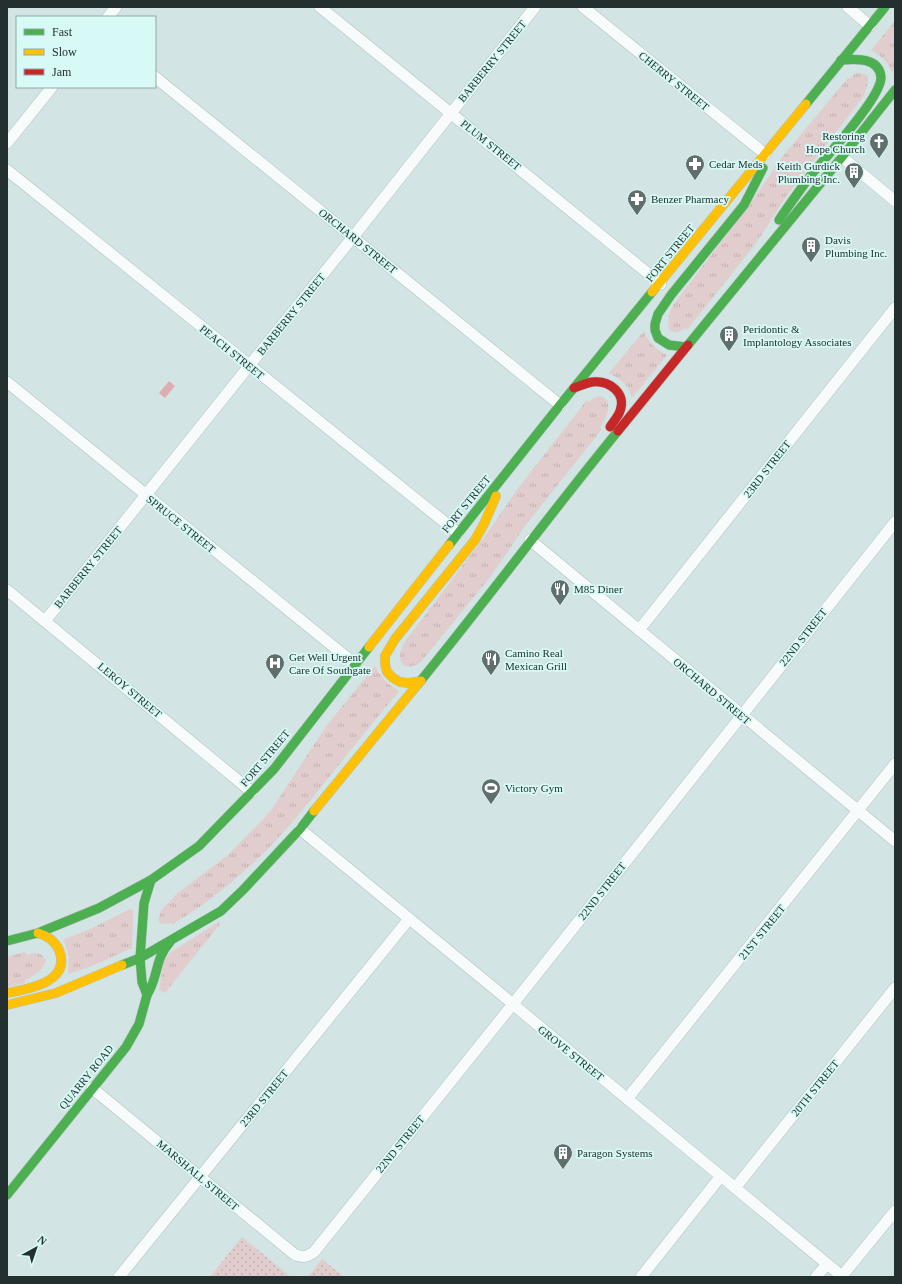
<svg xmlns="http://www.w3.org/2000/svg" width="902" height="1284" viewBox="0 0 902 1284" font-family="Georgia,serif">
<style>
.grass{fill:url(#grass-tufts)}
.park{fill:url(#park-dots)}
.water{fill:#dfadb1}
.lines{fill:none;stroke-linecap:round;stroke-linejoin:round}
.street-casing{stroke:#b3c1c0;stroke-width:12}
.fast-casing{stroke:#b3c1c0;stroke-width:10}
.slow-casing{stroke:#b3c1c0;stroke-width:10}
.jam-casing{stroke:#b3c1c0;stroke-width:10}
.street{stroke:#f8fbfb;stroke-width:11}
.fast{stroke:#4caf50;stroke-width:9}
.slow{stroke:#ffc107;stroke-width:9}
.jam{stroke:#c62828;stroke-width:9}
.labels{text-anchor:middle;stroke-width:3.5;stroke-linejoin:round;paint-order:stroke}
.street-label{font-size:11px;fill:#23302f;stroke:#d7faf6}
.poi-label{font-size:11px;fill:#23302f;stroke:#d7faf6;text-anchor:start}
</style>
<defs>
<pattern id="grass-tufts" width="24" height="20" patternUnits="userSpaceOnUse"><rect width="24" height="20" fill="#e2cdce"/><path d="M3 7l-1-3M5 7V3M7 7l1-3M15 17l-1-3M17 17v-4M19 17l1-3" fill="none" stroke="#c2b0b1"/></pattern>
<pattern id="park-dots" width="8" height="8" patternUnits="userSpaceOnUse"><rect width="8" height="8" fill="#e2cdce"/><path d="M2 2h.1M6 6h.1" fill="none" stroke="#c2b0b1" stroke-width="1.8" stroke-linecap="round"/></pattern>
</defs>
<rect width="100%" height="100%" fill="#d2e4e3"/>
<g class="grass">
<path d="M895,21V69L892,73C888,61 881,56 871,50Z"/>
<path d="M859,73L865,74L868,76V82L864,96L785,198L757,242L687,330L685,328C679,333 675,334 669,330C667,320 669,313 673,305L748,207L783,156L848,78L850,79L854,74Z"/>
<path d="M644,331C649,343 655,349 667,355L632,398C628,384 622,380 609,373Z"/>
<path d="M599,396C615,398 607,418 600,427L602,429L525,526L491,576L420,663H419C411,669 400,668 400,656C400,650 403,645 406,640L488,532L519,487L587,400L589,402L593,398Z"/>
<path d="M375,666C381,677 387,684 399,691C376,719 353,747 330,776C305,807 280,839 250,866C226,888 200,908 173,924L172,923L162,924L159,922C158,911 166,904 174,898V896L228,855L270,812L327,725Z"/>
<polygon points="130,909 133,910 132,948 92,966 68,974 69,958 64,939 88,930"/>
<polygon points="220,921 220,924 165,993 159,990 163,962 171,952"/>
<path d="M25,952L27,955C35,952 41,952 46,960C43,971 35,975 25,980V983L7,987V957Z"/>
</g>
<g class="park">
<polygon points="242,1237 291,1277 210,1277"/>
<polygon points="322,1259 344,1277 308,1277"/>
</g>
<polygon class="water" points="169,381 175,386 165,398 159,393"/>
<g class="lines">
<g class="street-casing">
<g id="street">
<polyline points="320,7 661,284"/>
<polyline points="583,7 765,154"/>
<polyline points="848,7 870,26"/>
<polyline points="108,17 116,7"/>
<polyline points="155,77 560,405"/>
<polyline points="7,143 52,87"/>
<polyline points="842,157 895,201"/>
<polyline points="7,170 458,533"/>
<polyline points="7,382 355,664"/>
<polyline points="530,540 895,841"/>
<polyline points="7,590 252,792"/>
<polyline points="45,621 249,366 353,237 535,7"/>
<polyline points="639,630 895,308"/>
<polyline points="300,829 501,994 527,1016 843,1277"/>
<path d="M92,1088L294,1254C302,1258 307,1257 314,1252L513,1004L895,522"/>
<polyline points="627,1099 895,764"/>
<polyline points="735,1188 895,988"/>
<polyline points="842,1276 895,1211"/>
<polyline points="119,1277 409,919"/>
<polyline points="641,1277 721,1176"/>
<polyline points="816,1277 827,1264"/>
</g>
</g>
<g class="fast-casing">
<g id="fast">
<polyline points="806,104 885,7"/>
<path d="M779,220C789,205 800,190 811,175C825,158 882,97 881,77C879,57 855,59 841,60"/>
<polyline points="688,345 842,157 895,90"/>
<polyline points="686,347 669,345 658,338 655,330 655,324 658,314 671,295 744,205 763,168"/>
<polyline points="449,545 560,405 652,292"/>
<path d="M418,684C486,601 550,514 618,431"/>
<polyline points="7,941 38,933 99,908 151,880 199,846 274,769 369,647"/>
<polyline points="140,958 144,903 151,880"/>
<polyline points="122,965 140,958 221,911 243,890 300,829 314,811"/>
<path d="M147,995C159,976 154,960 170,942"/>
<polyline points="7,1195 126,1047 139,1024 147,995 142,982 140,958"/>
</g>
</g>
<g class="slow-casing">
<g id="slow">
<polyline points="652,292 806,104"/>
<polyline points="369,647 449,545"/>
<polyline points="421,681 408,683 400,682 393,678 387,672 385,664 385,656 395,639 475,540 484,524 496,496"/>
<polyline points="314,811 418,684"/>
<path d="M7,993C28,989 72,982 59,950C55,941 48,936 38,933"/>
<polyline points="7,1005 56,993 122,965"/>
</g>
</g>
<g class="jam-casing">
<g id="jam">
<path d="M574,388C580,386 586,383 592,382C609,380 627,393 620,411C618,417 613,422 610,427"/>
<polyline points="618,431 688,345"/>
</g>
</g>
<use href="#street" class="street"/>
<use href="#fast" class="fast"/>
<use href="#slow" class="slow"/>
<use href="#jam" class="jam"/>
</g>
<defs>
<g id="church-pin" transform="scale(1)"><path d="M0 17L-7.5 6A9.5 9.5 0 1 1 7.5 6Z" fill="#606f6e" stroke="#d7faf6"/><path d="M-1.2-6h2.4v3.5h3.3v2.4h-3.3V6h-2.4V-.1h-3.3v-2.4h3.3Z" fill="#fff"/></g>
<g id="pharmacy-pin" transform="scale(1)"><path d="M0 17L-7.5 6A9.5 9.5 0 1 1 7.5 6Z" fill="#606f6e" stroke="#d7faf6"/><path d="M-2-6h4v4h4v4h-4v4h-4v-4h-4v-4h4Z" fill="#fff"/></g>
<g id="building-pin" transform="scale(1)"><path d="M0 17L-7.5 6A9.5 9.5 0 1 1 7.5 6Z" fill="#606f6e" stroke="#d7faf6"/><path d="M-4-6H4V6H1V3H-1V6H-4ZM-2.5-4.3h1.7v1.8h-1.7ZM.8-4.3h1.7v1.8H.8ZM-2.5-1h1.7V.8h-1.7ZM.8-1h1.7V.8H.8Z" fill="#fff"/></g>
<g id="restaurant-pin" transform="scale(1)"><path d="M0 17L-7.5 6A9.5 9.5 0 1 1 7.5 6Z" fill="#606f6e" stroke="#d7faf6"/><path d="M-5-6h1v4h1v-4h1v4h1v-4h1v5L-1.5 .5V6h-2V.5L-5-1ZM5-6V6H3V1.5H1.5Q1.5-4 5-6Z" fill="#fff"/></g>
<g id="hospital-pin" transform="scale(1)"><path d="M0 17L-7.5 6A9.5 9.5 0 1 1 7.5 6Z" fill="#606f6e" stroke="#d7faf6"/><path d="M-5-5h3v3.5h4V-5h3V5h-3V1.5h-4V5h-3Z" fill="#fff"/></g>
<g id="stadium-pin" transform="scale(1)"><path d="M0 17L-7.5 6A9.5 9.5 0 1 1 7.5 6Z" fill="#606f6e" stroke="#d7faf6"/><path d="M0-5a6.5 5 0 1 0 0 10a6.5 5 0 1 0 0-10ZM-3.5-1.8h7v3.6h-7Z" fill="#fff"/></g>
</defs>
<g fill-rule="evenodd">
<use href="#church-pin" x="879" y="142"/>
<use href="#pharmacy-pin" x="695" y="164"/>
<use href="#building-pin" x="854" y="172"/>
<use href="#pharmacy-pin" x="637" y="199"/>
<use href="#building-pin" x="811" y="246"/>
<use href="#building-pin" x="729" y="335"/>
<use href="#restaurant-pin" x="560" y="589"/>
<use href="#restaurant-pin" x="491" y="659"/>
<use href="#hospital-pin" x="275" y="663"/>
<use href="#stadium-pin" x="491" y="788"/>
<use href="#building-pin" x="563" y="1153"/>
</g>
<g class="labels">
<g class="street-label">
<text transform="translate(492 61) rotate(-51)" y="4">BARBERRY STREET</text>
<text transform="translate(674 81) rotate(39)" y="4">CHERRY STREET</text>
<text transform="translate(491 145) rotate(39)" y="4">PLUM STREET</text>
<text transform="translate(358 241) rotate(39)" y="4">ORCHARD STREET</text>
<text transform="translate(670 253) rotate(-51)" y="4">FORT STREET</text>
<text transform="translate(291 314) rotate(-51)" y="4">BARBERRY STREET</text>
<text transform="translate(232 352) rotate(39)" y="4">PEACH STREET</text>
<text transform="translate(767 469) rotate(-52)" y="4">23RD STREET</text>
<text transform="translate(466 504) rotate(-51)" y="4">FORT STREET</text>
<text transform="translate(181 524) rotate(39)" y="4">SPRUCE STREET</text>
<text transform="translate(88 567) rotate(-51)" y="4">BARBERRY STREET</text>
<text transform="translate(803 637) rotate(-52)" y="4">22ND STREET</text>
<text transform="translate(130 690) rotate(40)" y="4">LEROY STREET</text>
<text transform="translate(712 691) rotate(40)" y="4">ORCHARD STREET</text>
<text transform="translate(265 758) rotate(-50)" y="4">FORT STREET</text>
<text transform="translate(602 891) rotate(-52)" y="4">22ND STREET</text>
<text transform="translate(762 932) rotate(-51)" y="4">21ST STREET</text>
<text transform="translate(571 1053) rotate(39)" y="4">GROVE STREET</text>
<text transform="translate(86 1077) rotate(-51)" y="4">QUARRY ROAD</text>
<text transform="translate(815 1088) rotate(-51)" y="4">20TH STREET</text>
<text transform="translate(264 1098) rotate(-51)" y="4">23RD STREET</text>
<text transform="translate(400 1144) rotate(-51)" y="4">22ND STREET</text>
<text transform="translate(198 1175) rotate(40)" y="4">MARSHALL STREET</text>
</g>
<g class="poi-label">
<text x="865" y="140" text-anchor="end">Restoring<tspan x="865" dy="13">Hope Church</tspan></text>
<text x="709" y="168">Cedar Meds</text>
<text x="840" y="170" text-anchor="end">Keith Gurdick<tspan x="840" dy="13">Plumbing Inc.</tspan></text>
<text x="651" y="203">Benzer Pharmacy</text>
<text x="825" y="244">Davis<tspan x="825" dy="13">Plumbing Inc.</tspan></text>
<text x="743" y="333">Peridontic &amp;<tspan x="743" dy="13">Implantology Associates</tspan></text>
<text x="574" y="593">M85 Diner</text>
<text x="505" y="657">Camino Real<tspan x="505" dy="13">Mexican Grill</tspan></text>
<text x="289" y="661">Get Well Urgent<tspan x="289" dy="13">Care Of Southgate</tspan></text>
<text x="505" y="792">Victory Gym</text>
<text x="577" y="1157">Paragon Systems</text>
</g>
</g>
<rect width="902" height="1284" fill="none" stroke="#23302f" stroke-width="16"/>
<rect x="16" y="16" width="140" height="72" fill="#d7faf6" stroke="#8fa9a6"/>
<rect x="24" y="29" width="20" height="6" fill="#4caf50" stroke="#8fa9a6"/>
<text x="52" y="36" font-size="12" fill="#23302f">Fast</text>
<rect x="24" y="49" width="20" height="6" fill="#ffc107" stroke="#8fa9a6"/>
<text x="52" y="56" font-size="12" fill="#23302f">Slow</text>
<rect x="24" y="69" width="20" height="6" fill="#c62828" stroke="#8fa9a6"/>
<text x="52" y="76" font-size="12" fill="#23302f">Jam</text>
<g transform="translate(36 1248) rotate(40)" stroke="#d7faf6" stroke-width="3" paint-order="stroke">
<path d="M0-3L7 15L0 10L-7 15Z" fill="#23302f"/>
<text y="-6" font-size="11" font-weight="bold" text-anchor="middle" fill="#23302f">N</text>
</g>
</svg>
